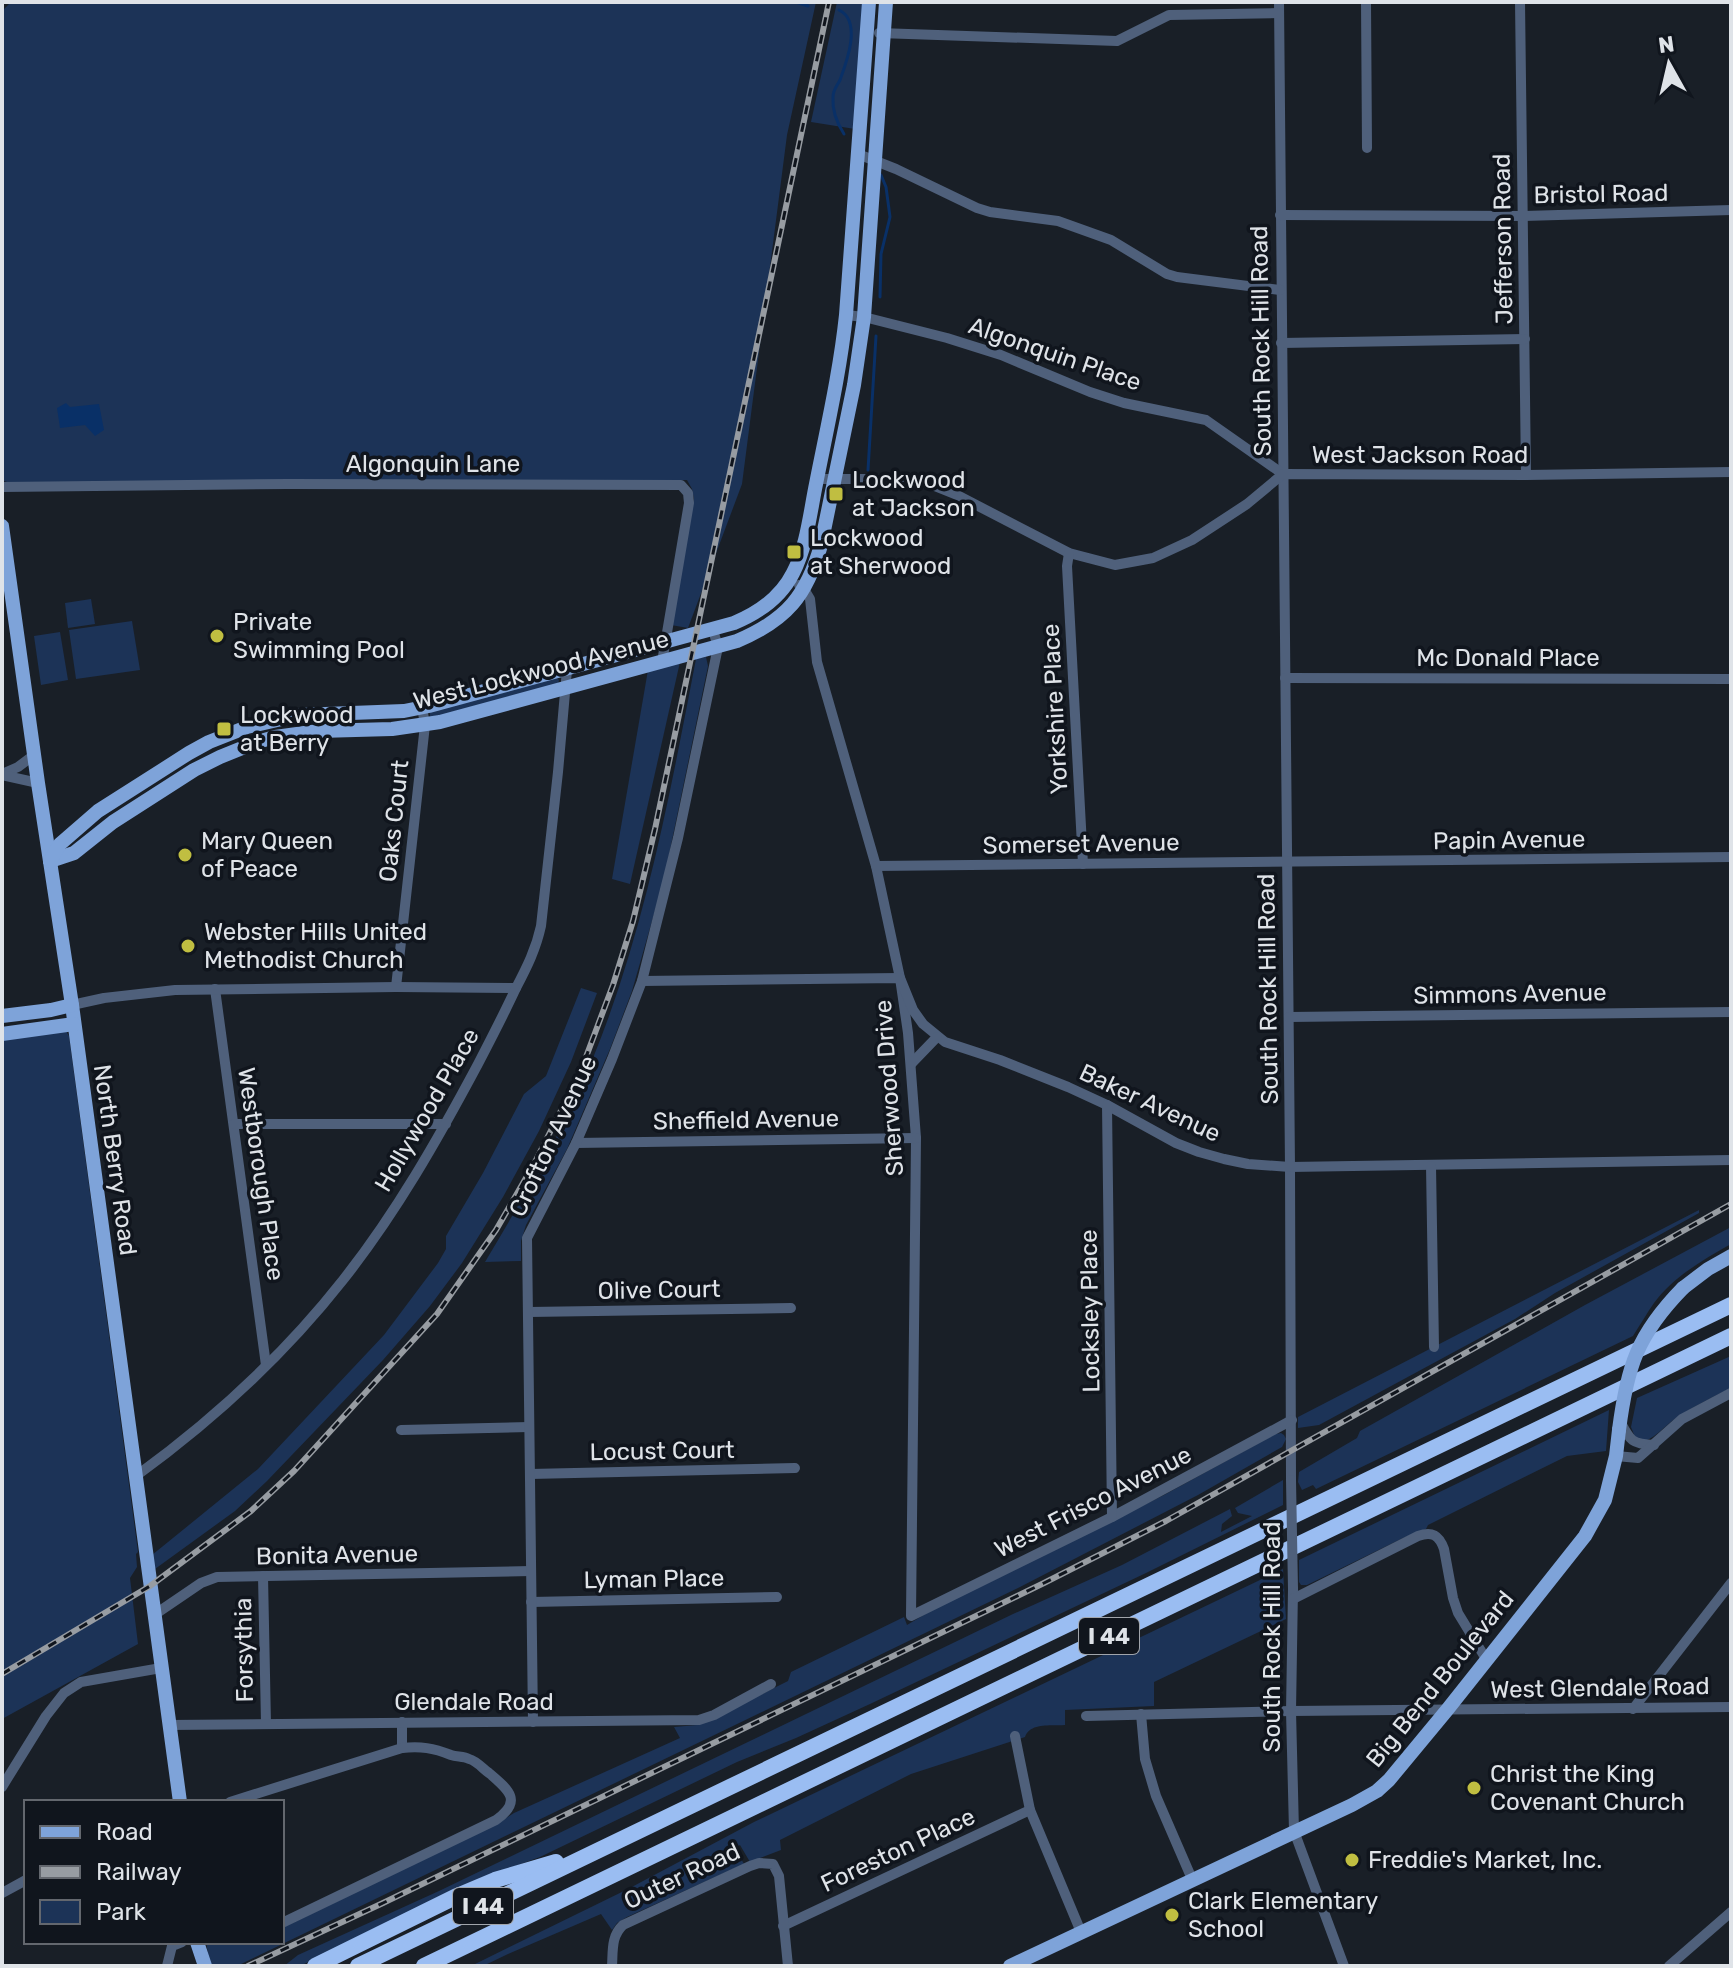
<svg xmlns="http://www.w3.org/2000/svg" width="1733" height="1968" viewBox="0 0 1733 1968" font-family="Rubik,sans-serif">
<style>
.green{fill:#1c3357}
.water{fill:#093067}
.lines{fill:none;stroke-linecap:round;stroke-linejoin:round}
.stream{stroke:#093067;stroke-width:3}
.minor{stroke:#4f607b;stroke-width:10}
.major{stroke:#7ea3d9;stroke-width:14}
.highway{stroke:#9abdf2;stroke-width:16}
.rail-casing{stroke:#979ca2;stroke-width:6}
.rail{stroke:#10151d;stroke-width:3;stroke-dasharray:9;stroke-linecap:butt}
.minor-bridge{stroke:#4f607b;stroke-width:10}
.major-bridge{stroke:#7ea3d9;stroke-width:14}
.poi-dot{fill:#c0be41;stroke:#10151d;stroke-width:3}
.labels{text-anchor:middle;stroke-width:7;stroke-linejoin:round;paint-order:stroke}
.shield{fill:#10151d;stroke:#a1a5ab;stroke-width:2}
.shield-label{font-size:22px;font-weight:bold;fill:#dfe3e8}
.street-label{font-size:24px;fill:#dfe3e8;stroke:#10151d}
.poi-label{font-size:24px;fill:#dfe3e8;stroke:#10151d;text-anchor:start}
</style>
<rect width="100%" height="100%" fill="#191f27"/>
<g class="green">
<polygon points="11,2 816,2 787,135 742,484 688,628 671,625 694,499 692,489 687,480 178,481 13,484 4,481 2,477 2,11"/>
<polygon points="837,2 865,2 855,129 811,122"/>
<polygon points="91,599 95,624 68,628 65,603"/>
<polygon points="132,621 140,670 76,679 69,630"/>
<polygon points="60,632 68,680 41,685 34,636"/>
<path d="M706,657L708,666L664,879L632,991L610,1049L567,1149L526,1225L521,1241V1261L485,1262C524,1196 564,1130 593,1058C645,930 670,794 696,659Z"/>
<polygon points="680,662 630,884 612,879 648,670"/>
<polygon points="557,678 559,680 558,684 432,718 430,716 430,712"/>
<polygon points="581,988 597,993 571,1062 539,1131 503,1197 462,1263 430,1306 383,1360 267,1481 235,1511 155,1569 152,1555 258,1469 384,1335 438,1263 446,1249 446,1236 483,1173 524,1094 546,1076"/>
<polygon points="66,1031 69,1036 138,1552 136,1554 137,1567 130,1578 138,1644 2,1719 2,1038"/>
<polygon points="1699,1210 1699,1213 1555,1293 1515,1319 1319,1425 1298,1428 1298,1417"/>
<path d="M1731,1227V1244C1703,1260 1674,1276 1654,1303C1647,1313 1640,1325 1633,1336L1316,1489L1313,1485L1302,1490L1298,1482L1299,1472L1357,1438L1360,1431L1585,1305Z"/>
<path d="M1731,1356V1388C1711,1398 1690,1408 1672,1421C1663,1428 1657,1436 1645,1441L1635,1437L1631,1427L1637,1398Z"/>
<polygon points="1609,1410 1606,1451 1567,1456 1428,1525 1426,1529 1403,1538 1307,1585 1301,1585 1299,1582 1299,1560"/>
<polygon points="1281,1433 1284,1435 1286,1439 1282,1447 1198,1495 1020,1587 237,1966 210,1965 206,1942 282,1942 282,1928 500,1822 514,1813 680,1738 674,1727 697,1725 710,1720 788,1681 791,1672 904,1617 907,1625 932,1610 1164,1495 1275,1434"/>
<polygon points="1283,1480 1283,1505 1146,1573 870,1704 796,1738 737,1762 540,1857 485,1877 300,1966 284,1966 298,1955 439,1891 1013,1614 1122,1565 1230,1509 1232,1516 1222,1524 1221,1532 1252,1516 1238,1513 1235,1508"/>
<path d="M1283,1569L1286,1619L1154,1682V1706L1065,1710V1725C1052,1726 1030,1722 1025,1737L911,1774L780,1840L781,1850L750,1862L740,1845L735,1848L744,1864L627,1917L617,1923L612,1930L601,1914L508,1954L483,1966H471L628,1889L754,1822Z"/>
</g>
<polygon class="water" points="66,403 70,407 99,404 104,430 95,436 85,425 60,428 57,408"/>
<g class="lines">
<g class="stream">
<polyline points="796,2 808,6"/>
<path d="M839,10C862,21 847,61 840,80C837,86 833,90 833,97C832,110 837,123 844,134"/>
<polyline points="880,297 881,254 890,217 886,187 881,175"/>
<polyline points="868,470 876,336"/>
</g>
<g class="minor">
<polyline points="1279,2 1290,1167 1291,1480"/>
<polyline points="1366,2 1367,148"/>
<polyline points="1520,2 1526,475"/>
<polyline points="879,33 1117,41 1169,15 1279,13"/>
<polyline points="858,154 896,169 977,208 990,212 1058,221 1111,240 1167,274 1177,277 1280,290"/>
<polyline points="1280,215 1523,216 1731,210"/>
<polyline points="846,315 864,317 947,338 1001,355 1090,392 1124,403 1206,420 1283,474"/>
<polyline points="1281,343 1525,339"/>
<polyline points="817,479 894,479 930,484 955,494 1069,553 1115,565 1153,558 1192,540 1247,504 1283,474 1526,475 1731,472"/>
<polyline points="2,487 288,484 681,485 688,493 689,503 662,662"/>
<polyline points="1069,553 1067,566 1083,864"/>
<polyline points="799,585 804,589 810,599 817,662 876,866 900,978 908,1033 916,1138 911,1616 1112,1517 1292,1420"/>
<polyline points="1285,678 1731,679"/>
<polyline points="2,774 18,767 34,755"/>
<polyline points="2,775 38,783"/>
<polyline points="876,866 1731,857"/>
<polyline points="642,981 900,978 913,1010 923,1024 945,1042 1000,1060 1068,1087 1107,1105 1176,1143 1199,1152 1224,1159 1248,1164 1290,1167 1731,1160"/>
<polyline points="396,987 425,725 422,707"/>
<polyline points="215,989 266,1365"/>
<polyline points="72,1005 104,998 175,990 396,987 516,988"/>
<polyline points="1289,1017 1731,1012"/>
<polyline points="911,1064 937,1037"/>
<polyline points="1107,1105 1112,1517"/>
<polyline points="234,1124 446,1124"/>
<polyline points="576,1143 916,1138"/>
<polyline points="1431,1166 1434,1347"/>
<polyline points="529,1312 791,1308"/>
<path d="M1620,1421C1630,1440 1631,1444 1654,1445"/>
<polyline points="401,1430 529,1427"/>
<polyline points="1616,1456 1638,1458 1682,1419 1731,1393"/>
<polyline points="530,1474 795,1468"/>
<path d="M136,1476C213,1420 284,1355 343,1280C396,1213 438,1139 478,1064C491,1039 504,1014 516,988C527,967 536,949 541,926L558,772L567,670"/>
<polyline points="263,1576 266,1724"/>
<polyline points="1293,1589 1291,1711 1294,1831 1344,1966"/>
<path d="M1293,1599L1418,1536C1432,1531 1439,1535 1444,1549L1453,1598L1458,1613L1486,1659"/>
<polyline points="531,1602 777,1597"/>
<polyline points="154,1615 201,1583 217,1577 531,1571"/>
<polyline points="1633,1709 1731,1583"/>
<polyline points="1141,1714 1145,1759 1156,1796 1192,1879"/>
<polyline points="1086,1716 1291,1711 1731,1707"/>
<polyline points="402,1722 402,1748"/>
<polyline points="533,1722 527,1238 576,1143 612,1059 642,981 678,838 718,647 713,630"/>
<polyline points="168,1725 699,1720 714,1715 771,1684"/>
<polyline points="1015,1736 1030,1810 1081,1932"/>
<polyline points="2,1787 46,1716 64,1693 81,1682 161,1668"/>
<path d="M230,1802L402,1748C421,1746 433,1748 451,1755C457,1757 464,1756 469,1759C477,1761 483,1769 489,1773C509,1790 523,1801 496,1820L282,1923"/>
<polyline points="2,1893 26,1880"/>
<polyline points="783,1926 1030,1810"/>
<polyline points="167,1966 172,1946 182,1942"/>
<path d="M612,1966C613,1951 611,1936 623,1925L750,1866L759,1863L773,1864L779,1876L788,1966"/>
<polyline points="1669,1966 1731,1912"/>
</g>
<g class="major">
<polyline points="2,526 38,783 72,1005 180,1802"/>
<path d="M50,861L74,853L113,822L194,770L220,757L257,742L275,737L319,731L392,729L440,722L737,641C787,620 807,595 821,545L854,385L864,317L886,2"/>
<path d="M50,861L60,844L98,811L189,753L209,742L247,727L299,715L404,711L429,706L734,623C758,613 781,597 793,573C807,546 810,513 816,484C827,428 840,372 846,315L869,2"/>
<polyline points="2,1016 51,1010 72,1005"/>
<polyline points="2,1034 74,1024"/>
<polyline points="1683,1288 1708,1269 1731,1256"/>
<polyline points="197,1942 205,1966"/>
<polyline points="1010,1966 1352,1805 1377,1791 1389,1780 1447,1710 1585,1536 1605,1500 1616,1456 1619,1430"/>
</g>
<g class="highway">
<polyline points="315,1966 457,1896 495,1880 556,1862"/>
<polyline points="358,1966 1731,1305"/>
<polyline points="424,1966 1731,1336"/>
</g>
<g class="rail-casing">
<g id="rail">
<polyline points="2,1674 150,1586 251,1511 294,1471 437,1314 496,1230 534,1164 580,1073 613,985 633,921 655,829 829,2"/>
<polyline points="248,1966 383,1903 1044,1583 1166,1521 1731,1204"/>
</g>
</g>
<use href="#rail" class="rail"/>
<polyline class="minor-bridge" points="1291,1480 1293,1589"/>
<path class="major-bridge" d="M1619,1430C1627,1367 1637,1335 1683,1288"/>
</g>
<g class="poi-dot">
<rect x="828" y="486" width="16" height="16" rx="4"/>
<rect x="786" y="544" width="16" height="16" rx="4"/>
<circle cx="217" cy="636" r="8"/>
<rect x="216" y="721" width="16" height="16" rx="4"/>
<circle cx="185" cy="855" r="8"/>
<circle cx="188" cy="946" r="8"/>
<circle cx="1474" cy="1788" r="8"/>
<circle cx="1352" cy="1860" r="8"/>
<circle cx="1172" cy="1915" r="8"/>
</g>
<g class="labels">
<g class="shield">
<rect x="1079" y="1618" width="60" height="36" rx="6"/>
<rect x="453" y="1888" width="60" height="36" rx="6"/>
</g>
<g class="shield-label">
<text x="1109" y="1644">I 44</text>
<text x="483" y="1914">I 44</text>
</g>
<g class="street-label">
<text transform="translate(1601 194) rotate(-1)" y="8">Bristol Road</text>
<text transform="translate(1503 239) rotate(-91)" y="8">Jefferson Road</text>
<text transform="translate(1261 341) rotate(-91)" y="8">South Rock Hill Road</text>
<text transform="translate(1055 354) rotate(19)" y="8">Algonquin Place</text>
<text x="1420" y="463">West Jackson Road</text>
<text x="433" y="472">Algonquin Lane</text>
<text x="1508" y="666">Mc Donald Place</text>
<text transform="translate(541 670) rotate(-14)" y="8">West Lockwood Avenue</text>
<text transform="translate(1055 709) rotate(-93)" y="8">Yorkshire Place</text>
<text transform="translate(394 821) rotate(-84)" y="8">Oaks Court</text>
<text transform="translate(1509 840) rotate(-1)" y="8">Papin Avenue</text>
<text transform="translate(1081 844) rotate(-1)" y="8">Somerset Avenue</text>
<text transform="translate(1268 989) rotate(-91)" y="8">South Rock Hill Road</text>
<text transform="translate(1510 994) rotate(-1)" y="8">Simmons Avenue</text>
<text transform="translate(889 1088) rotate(-94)" y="8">Sherwood Drive</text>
<text transform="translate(1150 1103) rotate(25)" y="8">Baker Avenue</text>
<text transform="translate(427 1110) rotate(-60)" y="8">Hollywood Place</text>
<text transform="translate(746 1120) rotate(-1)" y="8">Sheffield Avenue</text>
<text transform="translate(553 1136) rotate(-65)" y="8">Crofton Avenue</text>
<text transform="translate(115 1160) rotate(82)" y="8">North Berry Road</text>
<text transform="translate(261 1174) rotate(82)" y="8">Westborough Place</text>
<text transform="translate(659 1290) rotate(-1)" y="8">Olive Court</text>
<text transform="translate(1090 1311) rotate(-91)" y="8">Locksley Place</text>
<text transform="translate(662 1451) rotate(-1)" y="8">Locust Court</text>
<text transform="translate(1093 1502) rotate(-27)" y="8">West Frisco Avenue</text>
<text transform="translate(337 1555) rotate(-1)" y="8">Bonita Avenue</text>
<text transform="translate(654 1579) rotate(-1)" y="8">Lyman Place</text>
<text transform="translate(1272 1637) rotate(-90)" y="8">South Rock Hill Road</text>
<text transform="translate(244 1650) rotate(-91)" y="8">Forsythia</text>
<text transform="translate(1440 1679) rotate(-51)" y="8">Big Bend Boulevard</text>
<text transform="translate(1600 1688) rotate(-1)" y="8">West Glendale Road</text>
<text x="474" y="1710">Glendale Road</text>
<text transform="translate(898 1850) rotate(-25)" y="8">Foreston Place</text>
<text transform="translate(682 1876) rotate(-25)" y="8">Outer Road</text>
</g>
<g class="poi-label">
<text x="852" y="488">Lockwood<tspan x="852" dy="28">at Jackson</tspan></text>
<text x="810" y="546">Lockwood<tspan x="810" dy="28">at Sherwood</tspan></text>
<text x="233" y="630">Private<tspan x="233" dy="28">Swimming Pool</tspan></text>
<text x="240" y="723">Lockwood<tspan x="240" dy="28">at Berry</tspan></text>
<text x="201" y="849">Mary Queen<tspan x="201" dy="28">of Peace</tspan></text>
<text x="204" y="940">Webster Hills United<tspan x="204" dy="28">Methodist Church</tspan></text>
<text x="1490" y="1782">Christ the King<tspan x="1490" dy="28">Covenant Church</tspan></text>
<text x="1368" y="1868">Freddie's Market, Inc.</text>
<text x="1188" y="1909">Clark Elementary<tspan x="1188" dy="28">School</tspan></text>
</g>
</g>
<rect width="1733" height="1968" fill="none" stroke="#dfe3e8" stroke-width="8"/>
<rect x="24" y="1800" width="260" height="144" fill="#10151d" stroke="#63676e" stroke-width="2"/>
<rect x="40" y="1826" width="40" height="12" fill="#7ea3d9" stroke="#63676e" stroke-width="2"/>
<text x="96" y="1840" font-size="24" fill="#dfe3e8">Road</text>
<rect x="40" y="1866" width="40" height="12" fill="#979ca2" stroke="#63676e" stroke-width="2"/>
<text x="96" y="1880" font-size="24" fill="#dfe3e8">Railway</text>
<rect x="40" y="1900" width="40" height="24" fill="#1c3357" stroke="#63676e" stroke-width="2"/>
<text x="96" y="1920" font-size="24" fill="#dfe3e8">Park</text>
<g transform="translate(1669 64) rotate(352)" stroke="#10151d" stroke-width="6" paint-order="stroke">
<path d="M0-6L14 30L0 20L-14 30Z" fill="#dfe3e8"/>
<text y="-12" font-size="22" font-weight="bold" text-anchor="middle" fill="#dfe3e8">N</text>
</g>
</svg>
